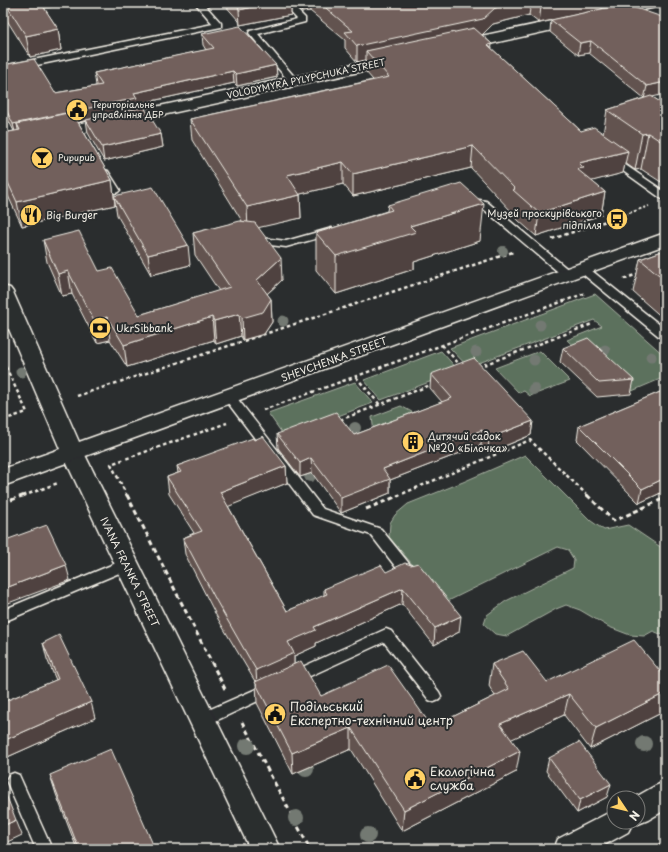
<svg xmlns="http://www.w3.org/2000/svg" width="668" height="852" viewBox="0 0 668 852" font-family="'Playpen Sans',sans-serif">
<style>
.green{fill:#5b715d;stroke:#a8b1a2}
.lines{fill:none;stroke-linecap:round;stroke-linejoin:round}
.lane-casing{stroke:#f4f1e8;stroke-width:3}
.street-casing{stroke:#f4f1e8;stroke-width:3}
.secondary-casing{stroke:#f4f1e8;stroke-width:3}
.path-far2{stroke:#f4f1e8;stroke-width:2;stroke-dasharray:3 2;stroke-linecap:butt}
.path-far1{stroke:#f4f1e8;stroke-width:2.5;stroke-dasharray:3.5 3;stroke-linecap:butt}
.path{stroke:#f4f1e8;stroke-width:3;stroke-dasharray:5 3.5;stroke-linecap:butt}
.lane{fill:#2a2d2e;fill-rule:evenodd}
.street{fill:#2a2d2e;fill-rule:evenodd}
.secondary{fill:#2a2d2e;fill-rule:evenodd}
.tree{fill:#737972}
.wall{fill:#62534f;stroke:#f4f1e8;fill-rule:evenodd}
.shaded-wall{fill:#504340;stroke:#f4f1e8}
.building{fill:#72605c;stroke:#f4f1e8}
.labels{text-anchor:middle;stroke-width:4;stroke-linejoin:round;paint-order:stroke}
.far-street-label{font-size:9px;fill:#f4f1e8;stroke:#2a2d2e}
.far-poi-label{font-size:9px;fill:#f4f1e8;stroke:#2a2d2e;text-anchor:start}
.poi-label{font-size:10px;fill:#f4f1e8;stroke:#2a2d2e;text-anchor:start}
.street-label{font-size:10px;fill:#f4f1e8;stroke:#2a2d2e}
.near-poi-label{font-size:12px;fill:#f4f1e8;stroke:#2a2d2e;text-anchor:start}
</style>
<rect width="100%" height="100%" fill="#2a2d2e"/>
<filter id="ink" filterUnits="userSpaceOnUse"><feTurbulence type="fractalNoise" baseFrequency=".025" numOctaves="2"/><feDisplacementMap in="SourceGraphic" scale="8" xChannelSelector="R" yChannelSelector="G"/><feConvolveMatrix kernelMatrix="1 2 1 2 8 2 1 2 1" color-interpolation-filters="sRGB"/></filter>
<g filter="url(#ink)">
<g class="green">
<polygon points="595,294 665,356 665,377 625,394 567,340 602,326 594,320 468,367 450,348"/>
<polygon points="441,351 459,371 381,400 364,380"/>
<polygon points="540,351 570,381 530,396 524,391 519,393 495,368"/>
<polygon points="355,382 373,403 284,436 268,413"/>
<polygon points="401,406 419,416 374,433 372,417"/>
<polygon points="525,455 591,521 604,530 628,525 665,550 665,636 653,631 644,636 630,635 609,627 580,610 566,605 556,609 507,636 495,634 484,624 487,615 506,601 573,568 574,560 568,550 558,547 446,602 440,597 389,537 390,523 395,515 408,504 463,482"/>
</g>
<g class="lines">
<g class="lane-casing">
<g id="lane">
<polygon points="195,3 203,3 221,23 221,27 3,72 3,66 213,24"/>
<polygon points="282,3 290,3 305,18 305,22 258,34 297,80 298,82 297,84 291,84 249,33 250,31 297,19"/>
<polygon points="612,156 665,192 665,200 662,199 609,161 607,159 609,157"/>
<polygon points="105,170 108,171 120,190 118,192 115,193 112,192 100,173"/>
<polygon points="466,198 486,201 571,272 572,274 571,276 563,276 480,206 463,203 461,201 463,199"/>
<polygon points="332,228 337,231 336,233 286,247 254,243 249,240 254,237 286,241"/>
<polygon points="583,266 587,267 665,329 665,339 661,338 579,271 578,269"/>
<polygon points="16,320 20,321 21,323 20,325 3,331 3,323"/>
<polygon points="229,392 233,393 323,509 381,529 415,571 417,575 415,579 410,580 405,579 371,535 313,515 225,399 223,396 225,393"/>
<polygon points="126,559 131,560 133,564 131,568 3,622 3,610"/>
<polygon points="386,629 391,631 439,692 441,696 439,700 434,702 429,700 384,642 297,682 292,684 287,682 285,678 287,674"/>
<polygon points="270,683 275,685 277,689 275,693 207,725 202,726 197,725 195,720 197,715"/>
<polygon points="14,773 19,775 52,849 36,849 6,780 9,775"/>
</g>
</g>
<g class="street-casing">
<g id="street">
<polygon points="636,3 663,3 661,6 656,7 458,51 453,49 450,46 453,43 458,41"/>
<polygon points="395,55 400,57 403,60 400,63 3,150 3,140"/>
<polygon points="73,445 81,447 84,453 280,849 250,849 62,453 65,447"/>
<polygon points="665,782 665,810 648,820 638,824 633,822 628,832 597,849 554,849 558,839 614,810 614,822 638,822 638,798 634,798 655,786"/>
</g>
</g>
<g class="secondary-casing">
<polygon id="secondary" points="665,233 665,245 3,486 3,469 60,449 3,315 3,286 10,288 13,292 79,442"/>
</g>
<polyline class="path-far2" points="615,218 649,206"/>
<g class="path-far1">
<polyline points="552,239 618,217"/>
<polyline points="624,279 640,273"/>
<polyline points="442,345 460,365"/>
<polyline points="3,361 27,412 3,420"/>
<polyline points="478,367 592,324"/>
<polyline points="356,377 380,405"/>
<polyline points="77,396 513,252"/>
<polyline points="263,410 586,293"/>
<polyline points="340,420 433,384"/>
<polyline points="23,496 58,483"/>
<polyline points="127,496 111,464 227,423"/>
<polyline points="397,496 530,440 588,496"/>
</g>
<g class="path">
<polyline points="127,495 225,689"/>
<polyline points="587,495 614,521 665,498"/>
<polyline points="3,503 25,495"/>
<polyline points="366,509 400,495"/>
<polyline points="242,722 310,849"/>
</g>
<use href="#lane" class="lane"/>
<use href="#street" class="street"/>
<use href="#secondary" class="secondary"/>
</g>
<g class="tree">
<circle cx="503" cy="251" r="5"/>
<circle cx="283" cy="321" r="5.5"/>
<circle cx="540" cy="325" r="5.5"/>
<circle cx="605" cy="350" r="5.5"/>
<circle cx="476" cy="352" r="5.5"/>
<circle cx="651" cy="357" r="5.5"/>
<circle cx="534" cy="360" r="5.5"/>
<circle cx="21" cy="372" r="5.5"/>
<circle cx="534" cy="389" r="6"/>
<circle cx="355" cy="428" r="6"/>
<circle cx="310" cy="476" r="6"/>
<circle cx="644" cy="744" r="8"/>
<circle cx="247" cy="746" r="8"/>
<circle cx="306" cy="769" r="8"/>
<circle cx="296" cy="818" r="8"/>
<circle cx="368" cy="835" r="8"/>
</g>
<g class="wall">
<polygon points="3,3 69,3 44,8 58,29 61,50 30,57 3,14"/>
<polygon points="223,3 291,3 291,15 240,25 239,21"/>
<path d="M292,3H603L602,9L624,4L652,97L665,105V180L661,182L641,169L635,170L625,163L623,173L591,181L605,192L601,215L536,236L510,213V210L471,168L353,196L343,184L300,194L301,218L258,227L282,280L267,294L271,299L272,322L264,334L243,340L241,336L216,344L214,340L127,367L110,340L97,343L72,294L62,296L47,262L43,240L99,271L139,315L219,291L195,255L193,233L242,221L192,140L190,119L373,80L366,72V60L357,62L345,48V40L310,11L302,12ZM529,15L539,23L551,20L550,32L578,55L589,53L644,98L607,110L603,134L581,131L491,48L492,44L482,35L493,24Z"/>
<polygon points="607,3 628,3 614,6"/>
<polygon points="202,34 276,65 277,77 237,86 234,83 138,104 139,108 161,134 163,147 104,161 88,133 86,120 78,122 112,180 115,205 22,226 3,185 3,133 14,131 3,110 3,65 55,93 96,86 96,85 94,73 206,50 203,45"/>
<polygon points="114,196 190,265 151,275 117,215"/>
<polygon points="388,205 480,241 414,262 414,269 336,294 316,270 316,233 387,211"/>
<polygon points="665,250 665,320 633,292 640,259"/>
<polygon points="563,348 634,380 631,394 597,397 560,362"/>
<polygon points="431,374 533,421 531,435 488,453 481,445 390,480 390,493 341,513 312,473 300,477 278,448 277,434 354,435 442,402 430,388"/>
<polygon points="665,390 665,491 639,503 577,440 579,426"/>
<polygon points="254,440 286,466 287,483 228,506 287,611 324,596 324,589 386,572 459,632 434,645 402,604 316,643 316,646 294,656 294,664 321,696 432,727 495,696 489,686 492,664 547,682 665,677 665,711 590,749 564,715 511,739 516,772 402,831 351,749 293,774 257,703 256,683 218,619 185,554 183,538 194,533 169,494 167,477 178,473 177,466"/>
<polygon points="43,643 95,718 3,759 3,702 56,680 47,659"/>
<polygon points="549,758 607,797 577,813 546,771"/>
<polygon points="50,775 155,849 77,849 56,794"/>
</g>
<g class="shaded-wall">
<polygon points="34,3 69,3 35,10"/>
<polygon points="272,3 291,3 291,15 240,25 239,10"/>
<polygon points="301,3 310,3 310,11 302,12"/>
<polygon points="516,3 531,3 529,15 493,24 482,35 366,51 366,60 357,62 357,46 495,8"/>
<polygon points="559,3 603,3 602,9 539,23 541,7"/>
<polygon points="614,3 628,3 614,6"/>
<polygon points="58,29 61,50 30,57 26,36"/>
<polygon points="591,41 589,53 578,55 580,43"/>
<polygon points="492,44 490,65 488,45"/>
<polygon points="276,65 277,77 237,86 236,74"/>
<polygon points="233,71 234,83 138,104 139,109 21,135 20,130 17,124 19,135 16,136 13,124 134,93"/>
<polygon points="665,82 665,94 644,99 647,86"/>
<polygon points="648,133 641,169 635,170 642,134"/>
<polygon points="161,134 163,147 104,161 102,147"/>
<polygon points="473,146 471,168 353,196 353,174"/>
<polygon points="628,151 623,173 581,184 573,192 579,163"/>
<polygon points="665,161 665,180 661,182"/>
<polygon points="343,162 343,184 288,197 287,175"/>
<polygon points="112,180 115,205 22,226 17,202"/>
<polygon points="605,192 601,215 536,236 539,213"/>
<polygon points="300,195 301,218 248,230 247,207"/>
<polygon points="484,204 480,241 414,262 414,269 336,294 336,256 410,226"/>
<polygon points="188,245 190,265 151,275 148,255"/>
<polygon points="281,258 282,280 258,302 257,280"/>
<polygon points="68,271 72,294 62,296 58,274"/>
<polygon points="271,299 272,322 264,334 243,340 242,318"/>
<polygon points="239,314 241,336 216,344 214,321"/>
<polygon points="107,317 110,340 97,343 94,321"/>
<polygon points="212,317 214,340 127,367 124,345"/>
<polygon points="533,421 531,435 488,453 489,438"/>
<polygon points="482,430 481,445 390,480 390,493 341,513 341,498 383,469"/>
<polygon points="311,458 312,473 300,477 300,463"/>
<polygon points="286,466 287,483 222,509 220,492"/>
<polygon points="665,478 665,491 639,503 642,489"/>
<polygon points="66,565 70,580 3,605 3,589"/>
<polygon points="403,588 402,604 316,643 316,646 294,656 294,669 257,686 256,670 288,642 314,627"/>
<polygon points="461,616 459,632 434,645 435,628"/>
<polygon points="665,693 665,711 590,749 596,728"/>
<polygon points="569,694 564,715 497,746 500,724"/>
<polygon points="91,702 95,718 3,759 3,741"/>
<polygon points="351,728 351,749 293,774 292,753"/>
<polygon points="520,751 516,772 402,831 404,810"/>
<polygon points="611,784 607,797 577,813 580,800"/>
<polygon points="16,820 22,835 3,844 3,826"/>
</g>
<g class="building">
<polygon points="5,3 41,3 58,29 26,36"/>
<polygon points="236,3 272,3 239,10 238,6"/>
<polygon points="320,3 516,3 495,8 483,19 357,46 345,32 353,31"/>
<polygon points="536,3 559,3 541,7"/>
<polygon points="624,4 665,18 665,56 662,58 665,61 665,82 647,86 591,41 580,43 551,20"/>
<polygon points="240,26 276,65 236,74 233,71 134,93 137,98 13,124 3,103 3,65 34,59 55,93 102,85 94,73 214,48 202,34"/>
<polygon points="474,28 492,44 488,45 581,131 594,127 628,151 579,163 584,168 577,169 605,192 539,213 513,190 515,189 473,146 353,174 343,162 287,175 300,195 247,207 190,119 389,77 366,51"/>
<polygon points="651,96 665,105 665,144 648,133 642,134 607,110"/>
<polygon points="144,107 161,134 102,147 86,120"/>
<polygon points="72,112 112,180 17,202 3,172 3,133 20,130 17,124"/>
<polygon points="461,183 484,204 410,226 416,232 336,256 316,233 392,210 388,205"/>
<polygon points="153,187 188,245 148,255 114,196"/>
<polygon points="240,221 255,223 281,258 257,280 271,299 263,312 242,318 239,314 214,321 212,317 124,345 107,317 94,321 68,271 58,274 43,240 79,231 99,271 112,268 139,315 230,287 193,233"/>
<polygon points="665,250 665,280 640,259"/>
<polygon points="588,338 634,380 599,383 563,348"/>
<polygon points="474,358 533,421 489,438 482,430 383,469 390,479 341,498 311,458 300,463 277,434 336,412 354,435 452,398 431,374"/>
<polygon points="665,390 665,478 642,489 579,426"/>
<polygon points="263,436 286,466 220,492 287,611 327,594 324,589 381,565 386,572 405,563 411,565 418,563 461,616 435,628 403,588 314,627 316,630 288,642 294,653 256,670 217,602 183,538 202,531 167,477 181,472 177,466 253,438 254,440"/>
<polygon points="47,525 66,565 3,589 3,541"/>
<polygon points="59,635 91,702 3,741 3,702 58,679 43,643"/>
<polygon points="634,640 665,677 665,693 596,728 569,694 500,724 520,751 404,810 351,728 292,753 255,682 301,661 321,696 388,665 432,727 509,689 492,664 523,651 547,682"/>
<polygon points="579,742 611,784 580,800 549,758"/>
<polygon points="111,749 155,849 79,849 50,775"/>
<polygon points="3,787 16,820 3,826"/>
<polygon points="665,841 665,849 652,849"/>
</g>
</g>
<defs>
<g id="civic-disc" transform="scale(1.15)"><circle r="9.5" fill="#ffd166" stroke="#2a2d2e"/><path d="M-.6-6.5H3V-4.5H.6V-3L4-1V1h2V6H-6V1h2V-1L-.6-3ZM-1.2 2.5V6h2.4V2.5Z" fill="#111"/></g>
<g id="bar-disc" transform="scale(1.15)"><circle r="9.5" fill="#ffd166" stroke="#2a2d2e"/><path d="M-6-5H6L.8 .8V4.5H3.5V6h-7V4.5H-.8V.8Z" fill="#111"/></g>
<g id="restaurant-disc" transform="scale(1.15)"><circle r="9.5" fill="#ffd166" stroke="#2a2d2e"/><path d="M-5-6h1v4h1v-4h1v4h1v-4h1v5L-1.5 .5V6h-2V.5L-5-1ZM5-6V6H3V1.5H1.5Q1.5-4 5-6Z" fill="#111"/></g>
<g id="bus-disc" transform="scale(1.15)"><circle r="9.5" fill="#ffd166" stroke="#2a2d2e"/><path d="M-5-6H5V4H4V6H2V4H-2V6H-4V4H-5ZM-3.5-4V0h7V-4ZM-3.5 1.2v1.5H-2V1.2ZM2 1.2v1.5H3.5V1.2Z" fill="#111"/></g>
<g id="bank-disc" transform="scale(1.15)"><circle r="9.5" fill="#ffd166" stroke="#2a2d2e"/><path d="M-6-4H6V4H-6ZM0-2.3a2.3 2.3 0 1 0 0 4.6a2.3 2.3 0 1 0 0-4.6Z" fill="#111"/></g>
<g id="building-disc" transform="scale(1.15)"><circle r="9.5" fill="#ffd166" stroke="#2a2d2e"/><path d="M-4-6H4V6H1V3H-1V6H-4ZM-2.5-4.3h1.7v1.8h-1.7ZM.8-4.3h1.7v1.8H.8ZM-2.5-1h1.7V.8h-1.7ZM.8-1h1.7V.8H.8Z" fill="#111"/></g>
</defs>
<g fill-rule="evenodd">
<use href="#civic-disc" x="77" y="110"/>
<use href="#bar-disc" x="42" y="158"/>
<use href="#restaurant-disc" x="31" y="215"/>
<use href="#bus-disc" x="617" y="219"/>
<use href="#bank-disc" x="100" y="328"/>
<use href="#building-disc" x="413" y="442"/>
<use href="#civic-disc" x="275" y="714"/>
<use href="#civic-disc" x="415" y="779"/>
</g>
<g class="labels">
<g class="far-street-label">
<text transform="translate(306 79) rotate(-12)" y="3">VOLODYMYRA PYLYPCHUKA STREET</text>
</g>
<g class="far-poi-label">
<text x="92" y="108">Територіальне<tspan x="92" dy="10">управління ДБР</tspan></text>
<text x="58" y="161">Pupupub</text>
</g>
<g class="poi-label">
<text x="602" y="217" text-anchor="end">Музей проскурівського<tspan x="602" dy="12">підпілля</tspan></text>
<text x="46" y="219">Big Burger</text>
<text x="116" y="332">UkrSibbank</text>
<text x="428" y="440">Дитячий садок<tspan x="428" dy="12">№20 «Білочка»</tspan></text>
</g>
<g class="street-label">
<text transform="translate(334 359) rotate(-20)" y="4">SHEVCHENKA STREET</text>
<text transform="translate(130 572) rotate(64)" y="4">IVANA FRANKA STREET</text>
</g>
<g class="near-poi-label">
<text x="290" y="711">Подільський<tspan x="290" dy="14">Експертно-технічний центр</tspan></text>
<text x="430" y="776">Екологічна<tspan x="430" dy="14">служба</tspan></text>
</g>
</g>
<rect width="668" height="852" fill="none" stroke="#2a2d2e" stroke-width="16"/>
<rect x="8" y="8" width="652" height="836" fill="none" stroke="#f4f1e8" stroke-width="1.5" filter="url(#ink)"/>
<g transform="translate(626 810) rotate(125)"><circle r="19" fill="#2a2d2e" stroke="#7b7b78"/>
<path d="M0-3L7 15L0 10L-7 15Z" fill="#ffd166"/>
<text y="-6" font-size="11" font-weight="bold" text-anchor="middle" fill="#f4f1e8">N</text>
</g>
</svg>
